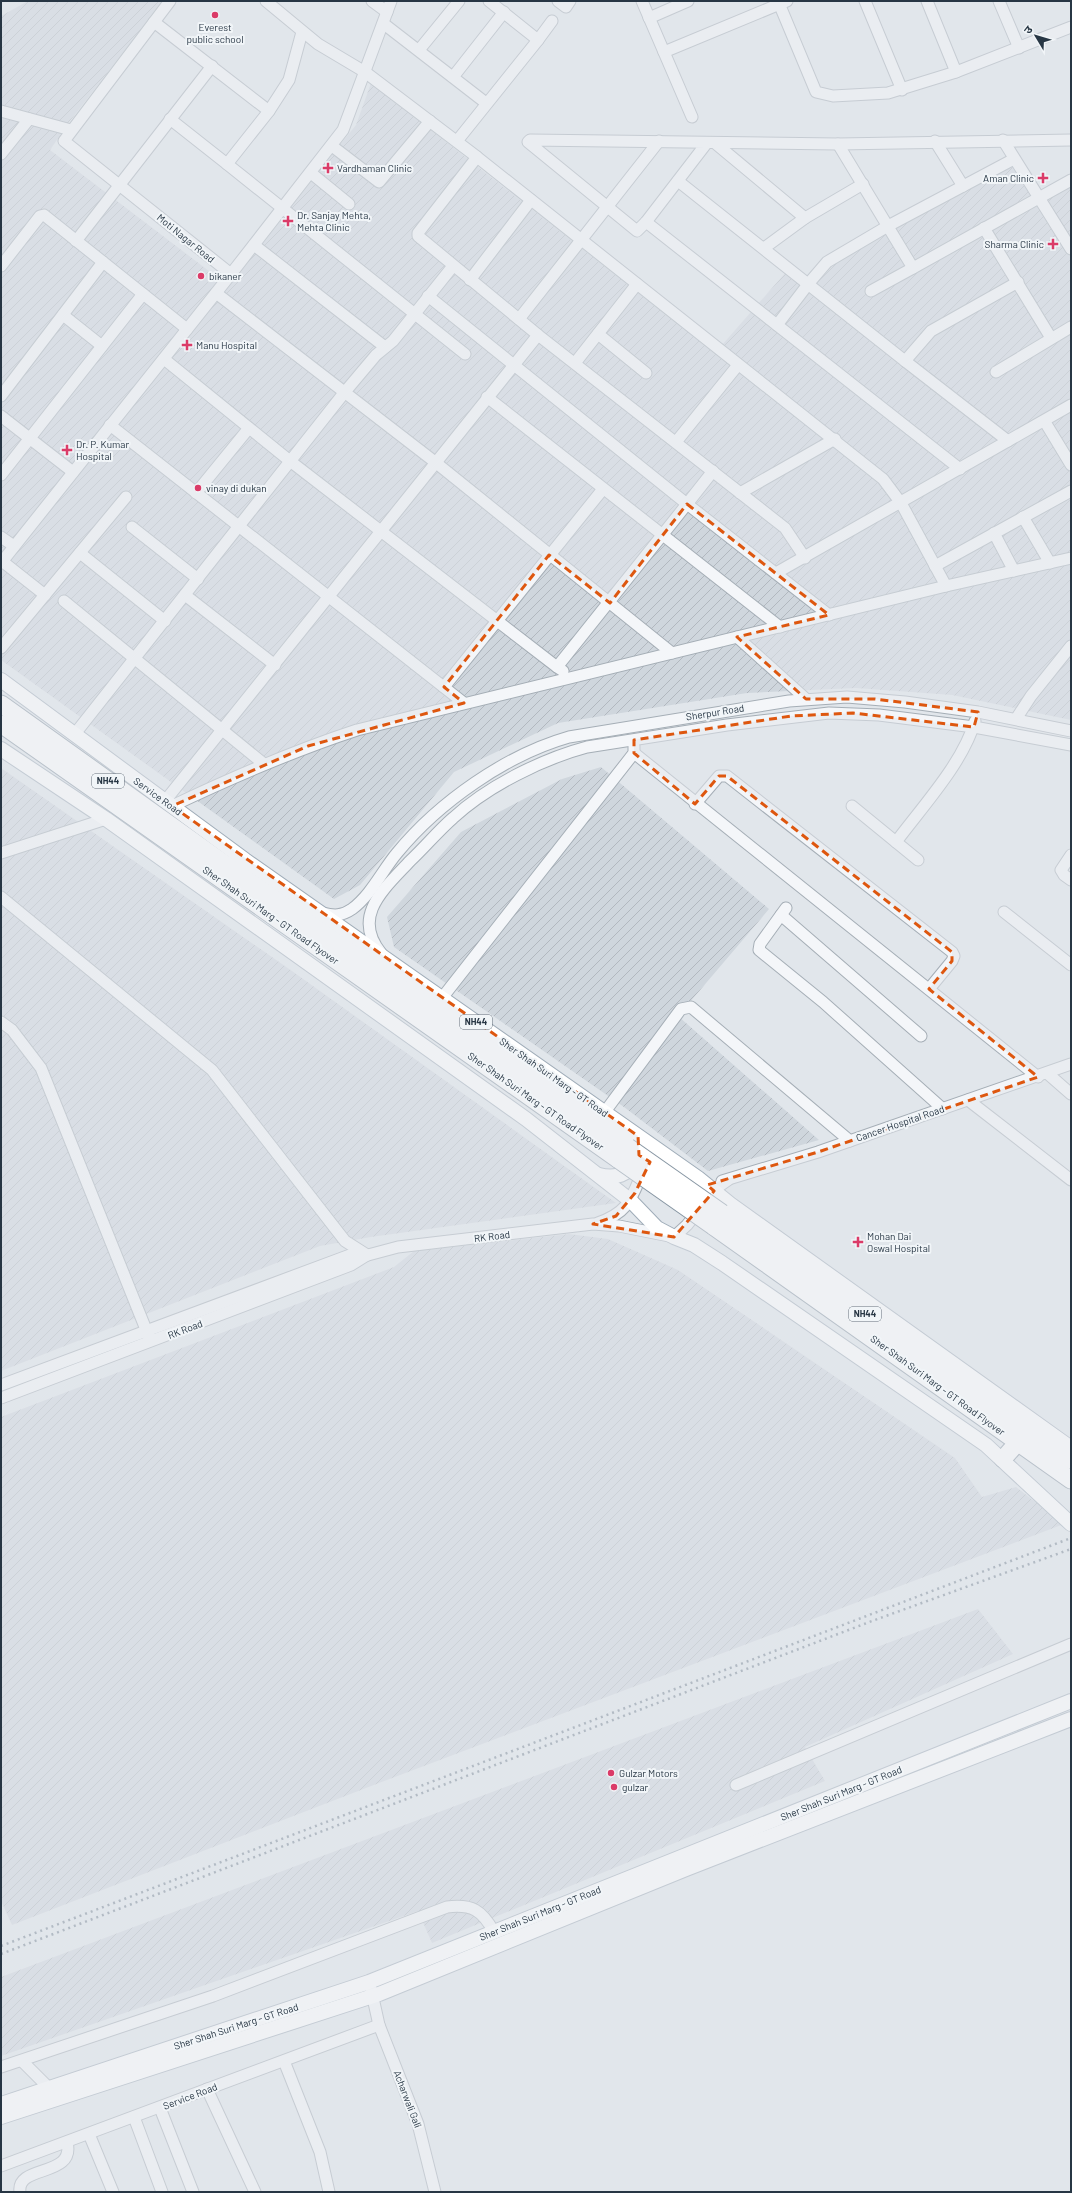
<svg xmlns="http://www.w3.org/2000/svg" width="1072" height="2193" viewBox="0 0 1072 2193" font-family="Barlow,'Noto Sans Devanagari',sans-serif">
<style>
.industrial{fill:url(#industrial-furrows)}
.lines{fill:none;stroke-linecap:round;stroke-linejoin:round}
.minor-casing{stroke:#a5aeb6;stroke-width:13}
.major-casing{stroke:#9facb8;stroke-width:16}
.highway-casing{stroke:#8796a3;stroke-width:19}
.minor{stroke:#f4f6f9;stroke-width:11}
.major{stroke:#fff;stroke-width:14}
.highway{stroke:#fff;stroke-width:17}
.rail{stroke:#798896;stroke-width:2.5;stroke-dasharray:2 4;stroke-linecap:butt}
.highway-bridge-casing{stroke:#8796a3;stroke-width:19;stroke-linecap:butt}
.highway-bridge{stroke:#fff;stroke-width:17}
.marked{fill:none;stroke:#de570f;stroke-width:3;stroke-dasharray:8 5;stroke-linejoin:round}
.poi-dot{fill:#db3b68;stroke:#f1f5f8;stroke-width:1.5}
.labels{text-anchor:middle;stroke-width:4;stroke-linejoin:round;paint-order:stroke}
.shield{fill:#f1f5f8;stroke:#646f7a;stroke-width:1}
.shield-label{font-size:9px;font-weight:bold;fill:#273644}
.poi-label{font-size:10px;fill:#273644;stroke:#f1f5f8;text-anchor:start}
.street-label{font-size:10px;fill:#273644;stroke:#f1f5f8}
</style>
<defs>
<pattern id="industrial-furrows" width="10" height="10" patternUnits="userSpaceOnUse"><rect width="10" height="10" fill="#cfd6dd"/><path d="M-1 1l2-2M0 10L10 0M9 11l2-2" fill="none" stroke="#b2b8bf"/></pattern>
</defs>
<rect width="100%" height="100%" fill="#e1e6eb"/>
<g class="industrial">
<polygon points="28,1 163,1 70,121 50,150 226,284 356,125 371,83 715,353 786,272 810,291 837,261 1011,165 1036,203 1071,183 1071,720 952,695 856,688 747,693 558,723 454,772 360,885 334,899 1,660 1,16"/>
<polygon points="601,767 769,909 678,1016 819,1140 708,1171 624,1107 394,947 387,917 461,832 562,779"/>
<polygon points="1,768 292,971 616,1203 371,1237 320,1246 1,1371"/>
<polygon points="569,1234 608,1239 678,1270 955,1458 982,1497 1016,1487 1064,1524 379,1783 12,1925 1,1901 1,1417 394,1267 414,1251"/>
<polygon points="978,1609 1013,1654 805,1747 825,1781 432,1943 418,1911 1,2056 1,1977"/>
</g>
<g class="lines">
<g class="minor-casing">
<g id="minor">
<polyline points="372,1 387,12"/>
<polyline points="489,1 538,40 552,21"/>
<polyline points="558,1 566,7 570,1"/>
<polyline points="642,1 692,117"/>
<polyline points="778,1 816,92 833,96 888,93 956,72"/>
<polyline points="865,1 902,90"/>
<polyline points="927,1 956,72 1071,27"/>
<polyline points="999,1 1019,48"/>
<polyline points="649,18 688,1"/>
<polyline points="154,22 269,111 227,164 465,354"/>
<polyline points="384,24 486,103"/>
<polyline points="419,50 459,1"/>
<polyline points="664,52 787,1"/>
<polyline points="453,77 504,12"/>
<polyline points="1,111 71,130"/>
<polyline points="269,111 289,80 302,32"/>
<polyline points="170,119 227,164"/>
<polyline points="1003,140 1071,249"/>
<polyline points="457,141 538,40"/>
<polyline points="935,141 963,186"/>
<polyline points="715,143 805,218 863,184"/>
<polyline points="706,144 646,222 637,231 528,142 530,140 838,144 1071,140"/>
<polyline points="838,144 913,268 1071,180"/>
<polyline points="332,146 379,182 430,121"/>
<polyline points="1,154 29,119"/>
<polyline points="477,157 883,479 901,503 946,586"/>
<polyline points="311,173 349,204"/>
<polyline points="678,181 905,361"/>
<polyline points="646,222 960,469"/>
<polyline points="984,228 1051,338"/>
<polyline points="76,241 212,66"/>
<polyline points="254,245 385,347"/>
<polyline points="764,248 805,218"/>
<polyline points="1,266 40,216 44,215 103,262"/>
<polyline points="231,274 343,130 391,1"/>
<polyline points="470,280 531,200"/>
<polyline points="871,291 913,268"/>
<polyline points="216,293 435,462 672,653"/>
<polyline points="428,296 687,504 713,471"/>
<polyline points="63,315 102,346"/>
<polyline points="519,319 659,141"/>
<polyline points="777,325 809,283 827,262 888,226 1014,159"/>
<polyline points="598,334 646,373"/>
<polyline points="538,335 785,528 805,558"/>
<polyline points="164,359 290,461 557,667"/>
<polyline points="575,363 637,284"/>
<polyline points="996,372 1071,327"/>
<polyline points="1,396 103,262 187,329"/>
<polyline points="487,397 780,627"/>
<polyline points="1,416 73,472"/>
<polyline points="1045,422 1071,465"/>
<polyline points="110,425 464,703"/>
<polyline points="1008,441 905,361 931,331 1018,282"/>
<polyline points="676,442 738,365"/>
<polyline points="1,475 143,294"/>
<polyline points="196,493 249,428"/>
<polyline points="740,493 835,439"/>
<polyline points="1023,517 1050,563"/>
<polyline points="132,527 198,579"/>
<polyline points="994,533 1014,571"/>
<polyline points="1,537 14,546"/>
<polyline points="80,553 165,621"/>
<polyline points="2,561 45,595"/>
<polyline points="1,563 231,274 64,141 170,1"/>
<polyline points="935,566 1071,491"/>
<polyline points="776,573 1071,405"/>
<polyline points="185,595 275,665"/>
<polyline points="64,601 264,764"/>
<polyline points="737,637 806,699"/>
<polyline points="1,648 126,497"/>
<polyline points="563,671 557,667 687,504 829,615"/>
<polyline points="444,687 603,489"/>
<polyline points="1016,719 1031,696 1071,646"/>
<polyline points="74,735 344,393 376,355 393,341 453,266"/>
<polyline points="634,753 1038,1077"/>
<polyline points="165,801 538,335 418,236 418,233 477,157 365,72 318,44 266,1"/>
<polyline points="695,804 719,776 727,776 952,952 954,956 952,961 929,989"/>
<path d="M172,806C233,777 293,751 357,730L946,586L1071,558"/>
<polyline points="852,806 918,860"/>
<path d="M896,842C922,807 963,763 975,721"/>
<polyline points="1,853 106,819"/>
<polyline points="1071,855 1061,870 1064,875 1071,880"/>
<polyline points="1,897 212,1070 345,1241 367,1255"/>
<polyline points="786,908 760,944 759,950 823,1002 943,1109"/>
<polyline points="1004,912 1071,965"/>
<path d="M323,913C334,916 342,916 352,909C371,895 382,871 397,853C439,802 506,755 569,737L789,701L847,697L905,702L978,712L1071,731"/>
<polyline points="781,915 921,1036"/>
<path d="M381,953C351,916 384,889 410,861C425,847 438,831 453,818C488,786 542,759 587,747L727,725L829,713L879,715L974,727L1071,745"/>
<polyline points="442,998 634,753 634,746"/>
<polyline points="1,1022 12,1030 41,1068 149,1337"/>
<polyline points="1047,1073 1071,1094"/>
<polyline points="968,1100 1071,1180"/>
<polyline points="604,1113 681,1009 691,1007 850,1141"/>
<polyline points="722,1181 818,1152 1071,1064"/>
<polyline points="709,1196 718,1187 728,1180"/>
<path d="M598,1223C629,1212 631,1199 643,1171"/>
<polyline points="1,1385 350,1255 368,1255 398,1247 593,1224 619,1226 674,1237 687,1225 699,1210"/>
<polyline points="1,1398 351,1265 367,1255"/>
<polyline points="736,1785 1071,1644"/>
<polyline points="371,1989 379,2025 418,2124 435,2192"/>
<polyline points="22,2061 49,2088"/>
<polyline points="284,2061 320,2152 329,2192"/>
<path d="M1,2067L213,1996L447,1907C472,1904 482,1910 494,1932"/>
<polyline points="207,2089 255,2192"/>
<polyline points="160,2108 193,2192"/>
<polyline points="134,2117 162,2192"/>
<polyline points="89,2134 113,2192"/>
<polyline points="1,2166 379,2025"/>
<path d="M20,2192C16,2164 76,2178 67,2142"/>
</g>
</g>
<g class="major-casing">
<g id="major">
<polyline points="1,680 245,860 698,1178 730,1204 1071,1448"/>
<polyline points="1,749 106,819 526,1119 631,1201 657,1228 674,1237 694,1245 722,1263 986,1445 1071,1524"/>
<path d="M599,1175C615,1179 629,1175 637,1160"/>
<polyline points="1,2104 369,1982 1071,1701"/>
<polyline points="1,2117 379,1994 686,1869 1071,1719"/>
</g>
</g>
<g class="highway-casing">
<g id="highway">
<polyline points="1,704 215,857 628,1147"/>
<polyline points="1,724 619,1160"/>
<polyline points="722,1213 1071,1460"/>
<polyline points="713,1226 1071,1480"/>
<polyline points="1003,1459 1018,1442"/>
</g>
</g>
<use href="#minor" class="minor"/>
<use href="#major" class="major"/>
<use href="#highway" class="highway"/>
<g class="rail">
<polyline points="1,1946 1071,1538"/>
<polyline points="1,1954 872,1621 1071,1549"/>
</g>
<g class="highway-bridge-casing">
<g id="highway-bridge">
<polyline points="628,1147 722,1213"/>
<polyline points="619,1160 713,1226"/>
</g>
</g>
<use href="#highway-bridge" class="highway-bridge"/>
</g>
<path d="M0 0H1072V2193H0ZM687,504L829,615L737,637L806,699H875L978,712L974,727L853,713L791,716L634,740V753L695,804L719,776H727L952,952V961L929,989L1038,1077L818,1152L707,1185L714,1191L674,1237L593,1224L616,1216L635,1193L650,1162L639,1155L638,1136L172,806L308,746L464,703L444,687L549,555L610,603Z" fill="#e1e6eb" fill-opacity=".55" fill-rule="evenodd"/>
<path class="marked" d="M687,504L829,615L737,637L806,699H875L978,712L974,727L853,713L791,716L634,740V753L695,804L719,776H727L952,952V961L929,989L1038,1077L818,1152L707,1185L714,1191L674,1237L593,1224L616,1216L635,1193L650,1162L639,1155L638,1136L172,806L308,746L464,703L444,687L549,555L610,603Z"/>
<g class="poi-dot">
<circle cx="215" cy="15" r="4"/>
<path d="M326 162h4v4h4v4h-4v4h-4v-4h-4v-4h4z"/>
<path d="M1041 172h4v4h4v4h-4v4h-4v-4h-4v-4h4z"/>
<path d="M286 215h4v4h4v4h-4v4h-4v-4h-4v-4h4z"/>
<path d="M1051 238h4v4h4v4h-4v4h-4v-4h-4v-4h4z"/>
<circle cx="201" cy="276" r="4"/>
<path d="M185 339h4v4h4v4h-4v4h-4v-4h-4v-4h4z"/>
<path d="M65 444h4v4h4v4h-4v4h-4v-4h-4v-4h4z"/>
<circle cx="198" cy="488" r="4"/>
<path d="M856 1236h4v4h4v4h-4v4h-4v-4h-4v-4h4z"/>
<circle cx="611" cy="1773" r="4"/>
<circle cx="614" cy="1787" r="4"/>
</g>
<g class="labels">
<g class="shield">
<rect x="92" y="774" width="32" height="14" rx="3"/>
<rect x="460" y="1015" width="32" height="14" rx="3"/>
<rect x="849" y="1307" width="32" height="14" rx="3"/>
</g>
<g class="shield-label">
<text x="108" y="784">NH44</text>
<text x="476" y="1025">NH44</text>
<text x="865" y="1317">NH44</text>
</g>
<g class="poi-label">
<text x="215" y="31" text-anchor="middle">Everest<tspan x="215" dy="12">public school</tspan></text>
<text x="337" y="172">Vardhaman Clinic</text>
<text x="1034" y="182" text-anchor="end">Aman Clinic</text>
<text x="297" y="219">Dr. Sanjay Mehta,<tspan x="297" dy="12">Mehta Clinic</tspan></text>
<text x="1044" y="248" text-anchor="end">Sharma Clinic</text>
<text x="209" y="280">bikaner</text>
<text x="196" y="349">Manu Hospital</text>
<text x="76" y="448">Dr. P. Kumar<tspan x="76" dy="12">Hospital</tspan></text>
<text x="206" y="492">vinay di dukan</text>
<text x="867" y="1240">Mohan Dai<tspan x="867" dy="12">Oswal Hospital</tspan></text>
<text x="619" y="1777">Gulzar Motors</text>
<text x="622" y="1791">gulzar</text>
</g>
<g class="street-label">
<text transform="translate(186 238) rotate(39)" y="4">Moti Nagar Road</text>
<text transform="translate(715 712) rotate(-9)" y="4">Sherpur Road</text>
<text transform="translate(158 796) rotate(36)" y="4">Service Road</text>
<text transform="translate(271 915) rotate(35)" y="4">Sher Shah Suri Marg - GT Road Flyover</text>
<text transform="translate(554 1077) rotate(35)" y="4">Sher Shah Suri Marg - GT Road</text>
<text transform="translate(536 1101) rotate(35)" y="4">Sher Shah Suri Marg - GT Road Flyover</text>
<text transform="translate(900 1123) rotate(-19)" y="4">Cancer Hospital Road</text>
<text transform="translate(492 1236) rotate(-7)" y="4">RK Road</text>
<text transform="translate(185 1329) rotate(-21)" y="4">RK Road</text>
<text transform="translate(938 1385) rotate(36)" y="4">Sher Shah Suri Marg - GT Road Flyover</text>
<text transform="translate(841 1793) rotate(-22)" y="4">Sher Shah Suri Marg - GT Road</text>
<text transform="translate(540 1913) rotate(-22)" y="4">Sher Shah Suri Marg - GT Road</text>
<text transform="translate(236 2026) rotate(-18)" y="4">Sher Shah Suri Marg - GT Road</text>
<text transform="translate(190 2096) rotate(-21)" y="4">Service Road</text>
<text transform="translate(408 2099) rotate(69)" y="4">Acharwali Gali</text>
</g>
</g>
<rect width="1072" height="2193" fill="none" stroke="#273644" stroke-width="4"/>
<g transform="translate(1036 36) rotate(308)" stroke="#f1f5f8" stroke-width="3" paint-order="stroke">
<path d="M0-3L7 15L0 10L-7 15Z" fill="#273644"/>
<text y="-6" font-size="11" font-weight="bold" text-anchor="middle" fill="#273644">उ</text>
</g>
</svg>
